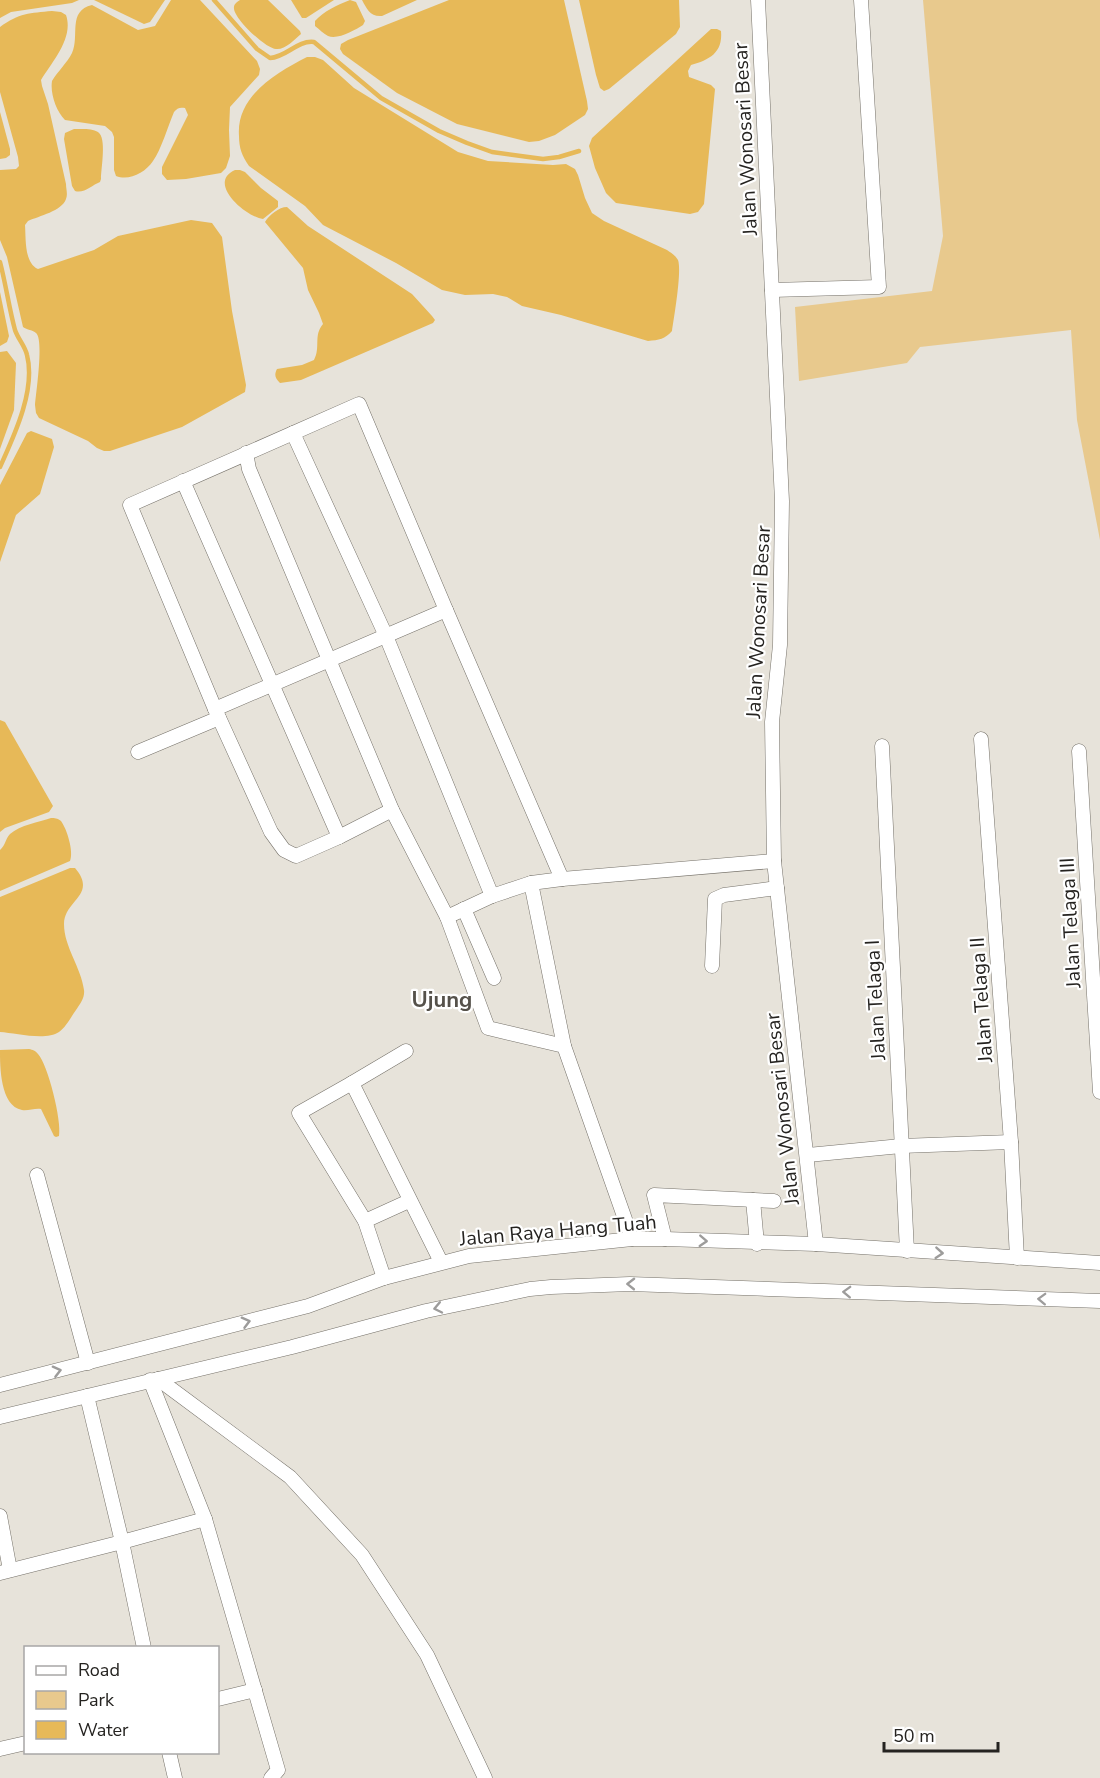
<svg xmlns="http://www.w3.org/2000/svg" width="1100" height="1778" viewBox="0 0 1100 1778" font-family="'Nunito Sans',sans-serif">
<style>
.green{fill:#e8c98d}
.water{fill:#e7b958}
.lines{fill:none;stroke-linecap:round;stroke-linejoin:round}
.stream{stroke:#e7b958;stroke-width:4.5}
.minor-casing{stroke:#757169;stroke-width:15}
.minor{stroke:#fff;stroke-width:14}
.oneway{stroke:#9d9c9b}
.labels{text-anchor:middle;stroke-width:4.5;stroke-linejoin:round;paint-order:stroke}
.street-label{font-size:20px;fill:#252320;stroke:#fff}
.quarter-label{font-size:22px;font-weight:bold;fill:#55514a;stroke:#fff}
</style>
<rect width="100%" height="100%" fill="#e7e3da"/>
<polygon class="green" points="923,0 1100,0 1100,540 1077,420 1071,330 920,347 907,363 799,381 795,307 932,291 943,236"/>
<g class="water">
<polygon points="0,0 79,0 72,3 11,12 0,18"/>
<polygon points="94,0 165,0 150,22 144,24"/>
<path d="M171,0H200L257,61L260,69L259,75L230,107L229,130L230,156L226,168L221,173L186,179L167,180L162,174V167L188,115L185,108C180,107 177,108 174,112C168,126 161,150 153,161C145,173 129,181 116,176L114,170V137L112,132L105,126L65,120C56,111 50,93 52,81C58,71 67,63 72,53C80,36 67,11 92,5L138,30L155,26Z"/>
<path d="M240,0H268L300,31L301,34C294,40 285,50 276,49C266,49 232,17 234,7C234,4 237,2 240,0Z"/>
<polygon points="291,0 334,0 306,18 302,18"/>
<path d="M350,0L356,2L365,21L363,25C355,30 338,40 328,36C324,34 319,29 315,26V21C324,11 337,5 350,0Z"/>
<path d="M362,0H417L382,16C370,17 367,9 362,0Z"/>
<polygon points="449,0 564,0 587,101 588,109 585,115 555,135 539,141 529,142 457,124 397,93 343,54 340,49 341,44 348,40"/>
<polygon points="579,0 679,0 680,27 676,34 609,89 604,91 600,88 596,75"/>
<path d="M52,11L61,12L66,15C74,38 52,62 41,80L42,86L48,104L66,184C66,189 68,194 66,199C62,211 39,216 28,221L25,225C26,238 24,263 38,269L94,250L118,236L191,220L212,223L222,237L232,311L246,385L245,392L182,427L110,451H104L97,448L88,441L39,418L36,413L35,405C36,393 44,339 36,333C33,330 27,330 23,327L7,257L0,240V170L16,169L19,166L18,157L0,92V27C19,13 30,13 52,11Z"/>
<path d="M711,29H717L721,31C723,53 709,60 691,65L688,71L689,77L711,85L715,89L704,204L698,212L690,214L616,203L606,193L595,168L589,146L592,138Z"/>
<path d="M307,57H315L323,60L354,88L458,152L488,161L553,165L566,164L575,169L578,175L585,198L592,213L604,221L667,250C671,253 675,255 678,260C682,271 674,317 672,331C665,339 659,340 648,341L561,315L522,306L507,297L493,294L465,295L442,290L396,263L323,225L305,206L249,166C242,156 239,148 239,136C236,96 276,73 307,57Z"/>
<polygon points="0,112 10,149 10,155 6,158 0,159"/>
<path d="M74,129C81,129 92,128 98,132C107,138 101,168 101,179L100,182C92,185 84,194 75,191L72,186L64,139L65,133Z"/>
<path d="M235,170H240L245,172L261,188L278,201V207L263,219C246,217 206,183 235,170Z"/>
<path d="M287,207L308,226L412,294L432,316L435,320L433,323L301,380L280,383C275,378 274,375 277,369L302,365L314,360C321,347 313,336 323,324L319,313L308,290L303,268L265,222C269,215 279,207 287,207Z"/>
<polygon points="0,292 9,336 7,342 0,346"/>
<polygon points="7,351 16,363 14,410 0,449 0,352"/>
<polygon points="31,431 52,439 54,447 40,494 16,515 0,562 0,485 27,433"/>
<polygon points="0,720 5,722 53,806 49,812 5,828 0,832"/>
<path d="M51,818C55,818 57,818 61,821C67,829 74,852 70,861L0,891V850C6,845 5,839 10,834C20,825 39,822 51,818Z"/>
<path d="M70,868H75C98,895 64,900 64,924C64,947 81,967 84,990C85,998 80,1004 76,1010C71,1017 66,1027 59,1032C46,1041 15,1033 0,1032V897Z"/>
<path d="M29,1049C33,1050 35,1050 38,1054C48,1065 62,1121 59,1136L56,1137L54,1136L41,1109C35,1108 28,1111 22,1110C0,1106 0,1066 0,1050Z"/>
</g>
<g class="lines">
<g class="stream">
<path d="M214,0L257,49L270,58C287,57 297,40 314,42L381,98L439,131L467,143L492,152L543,159L559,157L579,151"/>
<path d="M0,262C6,285 9,308 15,330C18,339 25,346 27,355C36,390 14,436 0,467"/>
</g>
<g class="minor-casing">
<g id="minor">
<polyline points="758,0 782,501 780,645 772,722 774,861 816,1244"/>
<polyline points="772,290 879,287 861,0"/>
<polyline points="293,433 386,636 492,896"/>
<polyline points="246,453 249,469 392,810 447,917 488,1028 564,1046 632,1239"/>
<polyline points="183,481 339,837"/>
<polyline points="215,709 446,610"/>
<polyline points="981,739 1011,1142 1017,1258"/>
<polyline points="882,746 907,1251"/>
<polyline points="1079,751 1100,1092"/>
<polyline points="138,752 219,718"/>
<polyline points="392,810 339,837 296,856 284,850 271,832 215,709 130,505 359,404 446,610 562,879"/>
<polyline points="531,883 564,1046"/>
<polyline points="464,909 494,978"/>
<polyline points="447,917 492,896 531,883 562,879 774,861"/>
<polyline points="712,966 715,899 724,895 777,888"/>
<polyline points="406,1051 352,1083 441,1262"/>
<polyline points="352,1083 299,1113 365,1221 384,1278"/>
<polyline points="808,1155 901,1146 1011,1142"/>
<polyline points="37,1175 88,1363"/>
<polyline points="753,1200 757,1244"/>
<polyline points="365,1221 409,1201"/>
<polyline points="665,1239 654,1195 774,1201"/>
<polyline points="158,1379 290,1477 362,1555 427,1655 485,1778"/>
<polyline points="150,1380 205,1519 278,1770 271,1778"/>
<polyline points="0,1385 308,1306 384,1278 469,1256 632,1239 665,1239 816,1244 1100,1263"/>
<polyline points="87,1396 122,1542 205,1519"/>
<polyline points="0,1417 292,1347 426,1311 530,1289 551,1287 630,1284 1100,1301"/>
<polyline points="0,1516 10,1570"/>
<polyline points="0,1573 122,1542 144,1648"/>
<polyline points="218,1699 255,1690"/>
<polyline points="0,1749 26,1743"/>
<polyline points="169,1752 175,1778"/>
</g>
</g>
<use href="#minor" class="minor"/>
</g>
<defs><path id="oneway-chevron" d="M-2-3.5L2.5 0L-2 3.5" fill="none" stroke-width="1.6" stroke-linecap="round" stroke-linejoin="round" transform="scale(1.5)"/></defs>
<g class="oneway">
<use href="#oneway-chevron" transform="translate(703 1241) rotate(3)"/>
<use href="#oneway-chevron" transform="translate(939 1253) rotate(4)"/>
<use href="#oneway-chevron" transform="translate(631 1284) rotate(-179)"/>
<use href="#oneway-chevron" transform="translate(847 1292) rotate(-178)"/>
<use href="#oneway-chevron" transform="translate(1042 1299) rotate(-178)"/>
<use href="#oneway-chevron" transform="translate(438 1308) rotate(168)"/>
<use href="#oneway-chevron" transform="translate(246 1322) rotate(-15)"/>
<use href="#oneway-chevron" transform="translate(57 1371) rotate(-14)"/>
</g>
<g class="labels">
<g class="street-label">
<text transform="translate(745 139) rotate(-93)" y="7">Jalan Wonosari Besar</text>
<text transform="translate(758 622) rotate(-87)" y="7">Jalan Wonosari Besar</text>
<text transform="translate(1070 923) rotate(-93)" y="7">Jalan Telaga III</text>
<text transform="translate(875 1000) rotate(-93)" y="7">Jalan Telaga I</text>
<text transform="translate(981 1000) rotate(-94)" y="7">Jalan Telaga II</text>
<text transform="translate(782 1109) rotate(-96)" y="7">Jalan Wonosari Besar</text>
<text transform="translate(558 1230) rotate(-5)" y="7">Jalan Raya Hang Tuah</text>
</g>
<g class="quarter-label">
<text x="442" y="1007">Ujung</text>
</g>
</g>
<rect x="24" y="1646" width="195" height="108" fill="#ffffff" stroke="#a8a7a6" stroke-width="1.5"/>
<rect x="36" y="1666" width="30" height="9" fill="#ffffff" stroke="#a8a7a6" stroke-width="1.5"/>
<text x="78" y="1676" font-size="18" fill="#252320">Road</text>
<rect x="36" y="1691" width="30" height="18" fill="#e8c98d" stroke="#a8a7a6" stroke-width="1.5"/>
<text x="78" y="1706" font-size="18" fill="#252320">Park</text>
<rect x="36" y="1721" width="30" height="18" fill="#e7b958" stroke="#a8a7a6" stroke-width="1.5"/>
<text x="78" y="1736" font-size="18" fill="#252320">Water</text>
<path d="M884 1742v9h114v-9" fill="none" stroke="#252320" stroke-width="3"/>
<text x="893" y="1742" font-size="18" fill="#252320" stroke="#ffffff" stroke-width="4.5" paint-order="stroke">50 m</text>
</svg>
